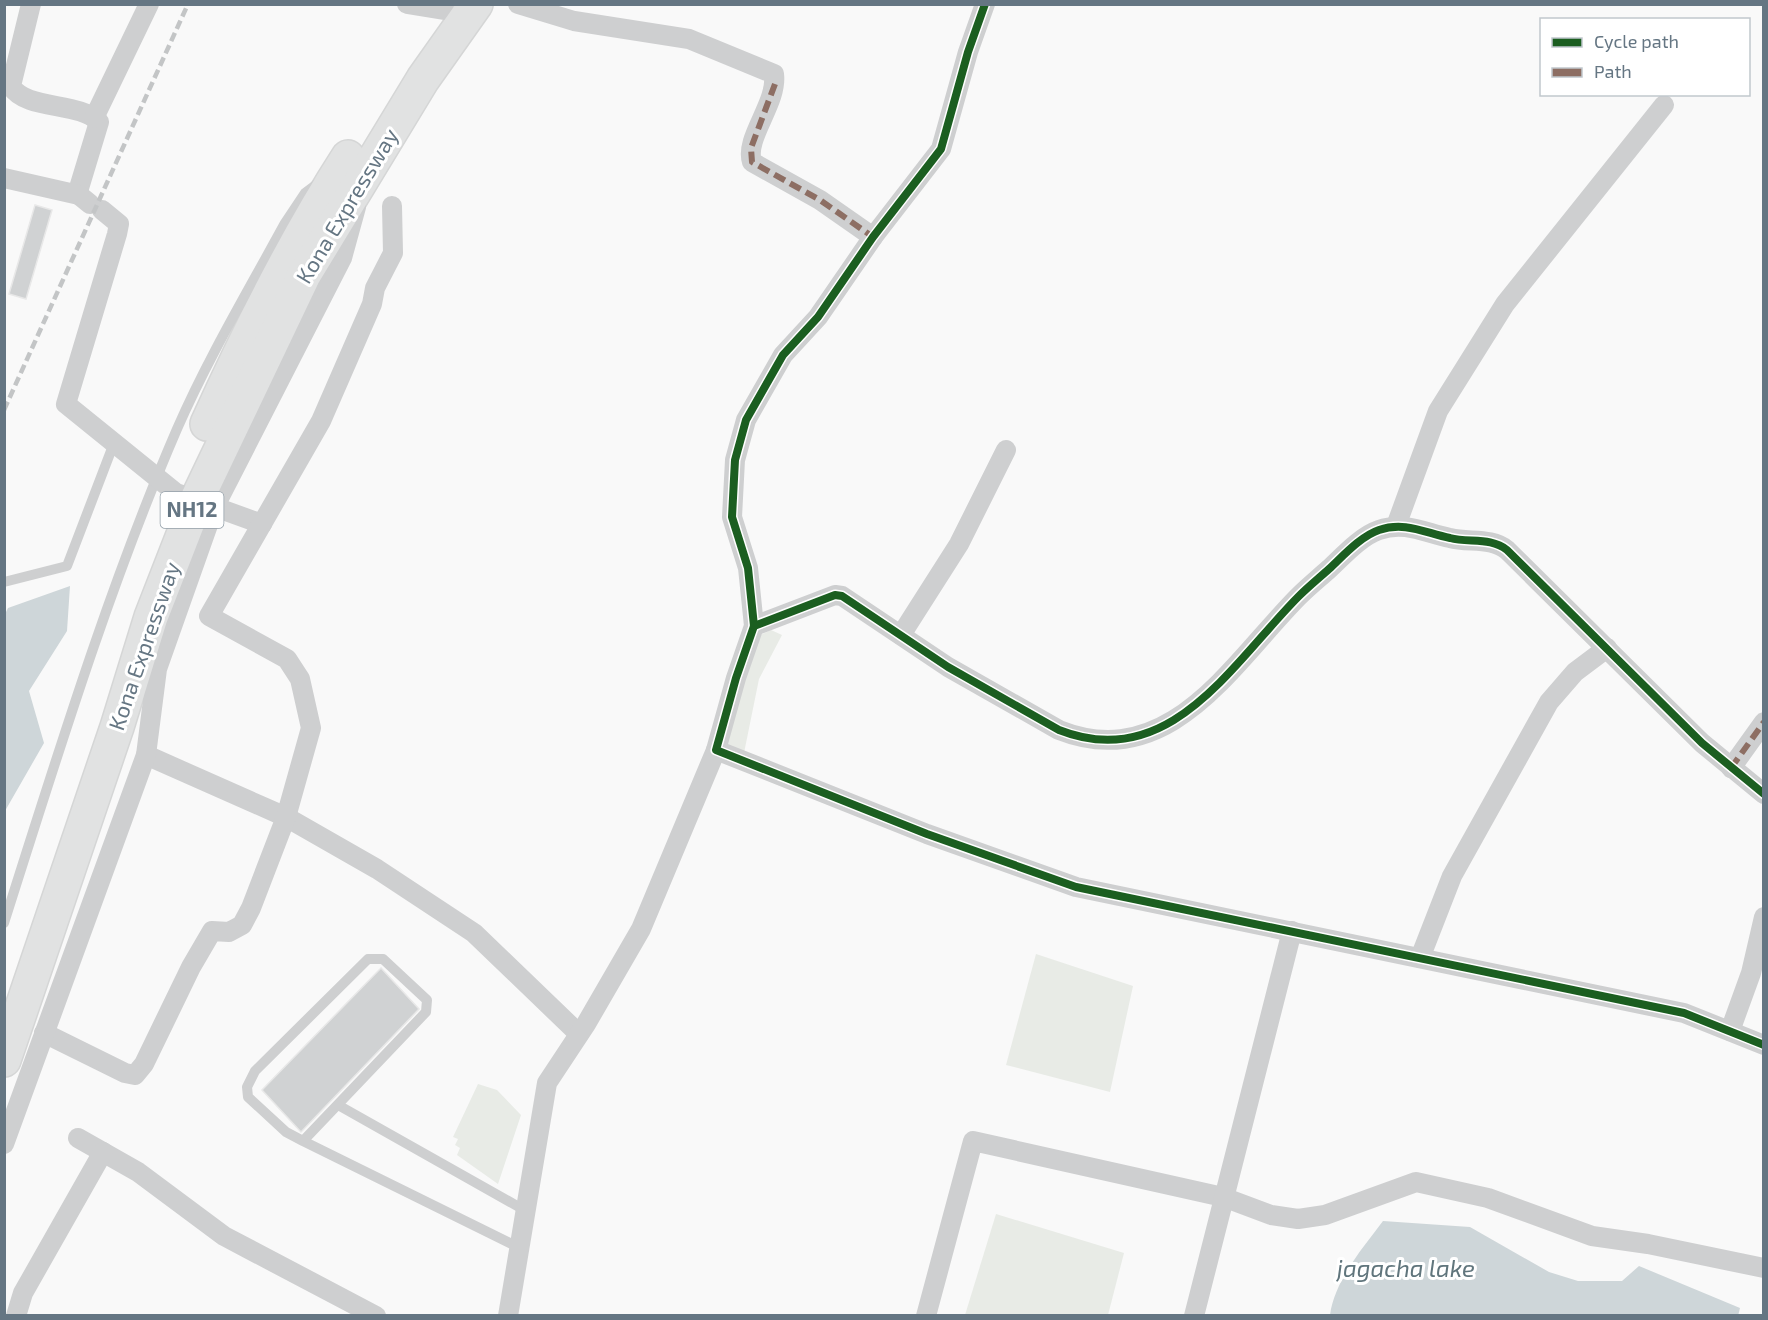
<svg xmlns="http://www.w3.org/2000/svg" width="1768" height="1320" viewBox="0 0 1768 1320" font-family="'Exo 2',sans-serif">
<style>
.green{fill:#e8ebe6}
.water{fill:#ced6d9}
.building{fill:#d0d2d3;stroke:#e8e8e8;stroke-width:1.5}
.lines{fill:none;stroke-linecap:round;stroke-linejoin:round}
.highway-casing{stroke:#d5d6d6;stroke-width:36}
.lane{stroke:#cecfd0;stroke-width:10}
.street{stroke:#cecfd0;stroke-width:20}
.highway{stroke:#e1e2e2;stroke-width:33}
.rail{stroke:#c3c5c6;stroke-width:4.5;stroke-dasharray:9 4.5;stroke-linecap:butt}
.quiet{stroke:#8d6e63;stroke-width:6;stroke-dasharray:12 6;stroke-linecap:butt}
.cycleway-casing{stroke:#fff;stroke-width:11}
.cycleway{stroke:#1b5e20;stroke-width:8}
.labels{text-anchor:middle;stroke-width:6;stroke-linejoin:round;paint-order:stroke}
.shield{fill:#fff;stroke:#939fa8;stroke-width:1.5}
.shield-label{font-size:21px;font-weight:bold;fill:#657683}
.street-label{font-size:22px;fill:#657683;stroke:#fff}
.water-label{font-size:24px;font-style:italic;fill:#60757c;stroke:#fff}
</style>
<rect width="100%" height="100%" fill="#f9f9f9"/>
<g class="green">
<polygon points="771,630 782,635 759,679 744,753 718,749 752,639"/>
<polygon points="1036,954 1133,986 1110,1092 1006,1065"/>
<polygon points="478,1084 497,1090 521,1115 498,1184 457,1155 460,1148 455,1145 458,1139 453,1137"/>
<polygon points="996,1214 1124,1253 1108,1315 965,1315"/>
</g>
<g class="water">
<polygon points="70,586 67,631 29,691 44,743 5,811 5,614 8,608"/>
<path d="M1383,1221L1470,1227L1549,1272L1578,1281H1622L1639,1266L1740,1308L1738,1316L1330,1315C1335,1280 1362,1249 1383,1221Z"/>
</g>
<g class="building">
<polygon points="35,205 52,210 26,299 9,294"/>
<polygon points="381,968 419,1009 301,1132 262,1090"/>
</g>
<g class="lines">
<g class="highway-casing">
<g id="highway">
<path d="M207,424C248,333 293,242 348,157"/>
<polyline points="4,1060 117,727 151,617 197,499 304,275 423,79 476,4"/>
</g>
</g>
<g class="lane">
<polyline points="4,582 67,566 114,443"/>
<path d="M4,923C57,757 108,589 177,429C208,358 248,291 285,223L305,193L317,184"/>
<polyline points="338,1105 526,1211"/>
<polyline points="303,1141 426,1012 427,1000 383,959 368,959 255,1071 247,1087 248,1097 286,1132 303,1141 520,1248"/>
</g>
<g class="street">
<path d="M31,4L11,86C26,111 79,101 99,122L79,188V195L90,204"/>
<polyline points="407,4 444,10"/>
<path d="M518,4L574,21L689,39L774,74C778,103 744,138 752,162L820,200L873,237"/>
<polyline points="985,4 968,52 941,149 873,237 818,317 783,355 746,420 735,460 732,517 748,568 754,626 736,678 716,750 927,834 1076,887 1684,1013 1764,1045"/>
<polyline points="94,118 149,4"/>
<polyline points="4,178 79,195"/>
<polyline points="102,210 119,224 117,234 66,404 176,493 262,524"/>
<polyline points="1396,526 1438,411 1505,304 1664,105"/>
<path d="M754,626L835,595L842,596L948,667L1059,730C1170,774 1233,662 1299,596C1308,587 1319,578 1329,569C1343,556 1361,536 1379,530C1405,521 1425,533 1450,538C1469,543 1491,537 1507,550L1702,743L1764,794"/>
<polyline points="901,635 959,544 1006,450"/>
<polyline points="146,755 286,817 377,869 474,933 579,1034"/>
<polyline points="1731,768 1764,722"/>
<polyline points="1420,958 1452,876 1549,702 1575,672 1607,648"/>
<polyline points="1730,1031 1751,973 1764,917"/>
<polyline points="44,1033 125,1073 135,1075 144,1064 191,967 212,931 229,932 242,925 251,908 286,817 311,728 300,679 287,659 209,616 321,421 372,304 375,288 393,253 392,206"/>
<polyline points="78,1138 138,1172 224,1236 376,1316"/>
<polyline points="4,1144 146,755 157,669 214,508 342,258 356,207"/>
<polyline points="16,1316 23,1293 103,1152"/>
<polyline points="508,1316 547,1083 586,1024 641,929 716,750"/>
<polyline points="926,1316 973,1141 1223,1197 1271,1215 1298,1219 1325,1215 1416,1182 1488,1198 1592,1236 1648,1244 1764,1268"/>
<polyline points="1194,1316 1292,931"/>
</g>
<use href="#highway" class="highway"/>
<polyline class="rail" points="4,410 188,4"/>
<g class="quiet">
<polyline points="775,84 751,148 752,162 820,200 873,237"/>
<polyline points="1731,768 1764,722"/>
</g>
<g class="cycleway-casing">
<g id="cycleway">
<polyline points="985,4 968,52 941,149 873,237 818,317 783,355 746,420 735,460 732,517 748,568 754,626 736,678 716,750 927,834 1076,887 1684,1013 1764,1045"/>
<path d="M754,626L835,595L842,596L948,667L1059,730C1170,774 1233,662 1299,596C1308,587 1319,578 1329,569C1343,556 1361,536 1379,530C1405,521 1425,533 1450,538C1469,543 1491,537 1507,550L1702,743L1764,794"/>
</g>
</g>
<use href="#cycleway" class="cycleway"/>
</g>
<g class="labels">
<rect class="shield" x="160.5" y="492" width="63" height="36" rx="4.5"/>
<g class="shield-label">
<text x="192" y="517">NH12</text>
</g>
<g class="street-label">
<text transform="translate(347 206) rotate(-59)" y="8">Kona Expressway</text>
<text transform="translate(144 646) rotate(-71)" y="8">Kona Expressway</text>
</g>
<g class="water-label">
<text x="1406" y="1277">jagacha lake</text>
</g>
</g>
<rect width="1768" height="1320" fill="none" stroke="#657683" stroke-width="12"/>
<rect x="1540" y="18" width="210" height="78" fill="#ffffff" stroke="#c1c8cd" stroke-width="1.5"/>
<rect x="1552" y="38" width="30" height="9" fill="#1b5e20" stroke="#c1c8cd" stroke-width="1.5"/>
<text x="1594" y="48" font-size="18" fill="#657683">Cycle path</text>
<rect x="1552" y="68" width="30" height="9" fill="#8d6e63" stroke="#c1c8cd" stroke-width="1.5"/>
<text x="1594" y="78" font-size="18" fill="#657683">Path</text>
</svg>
